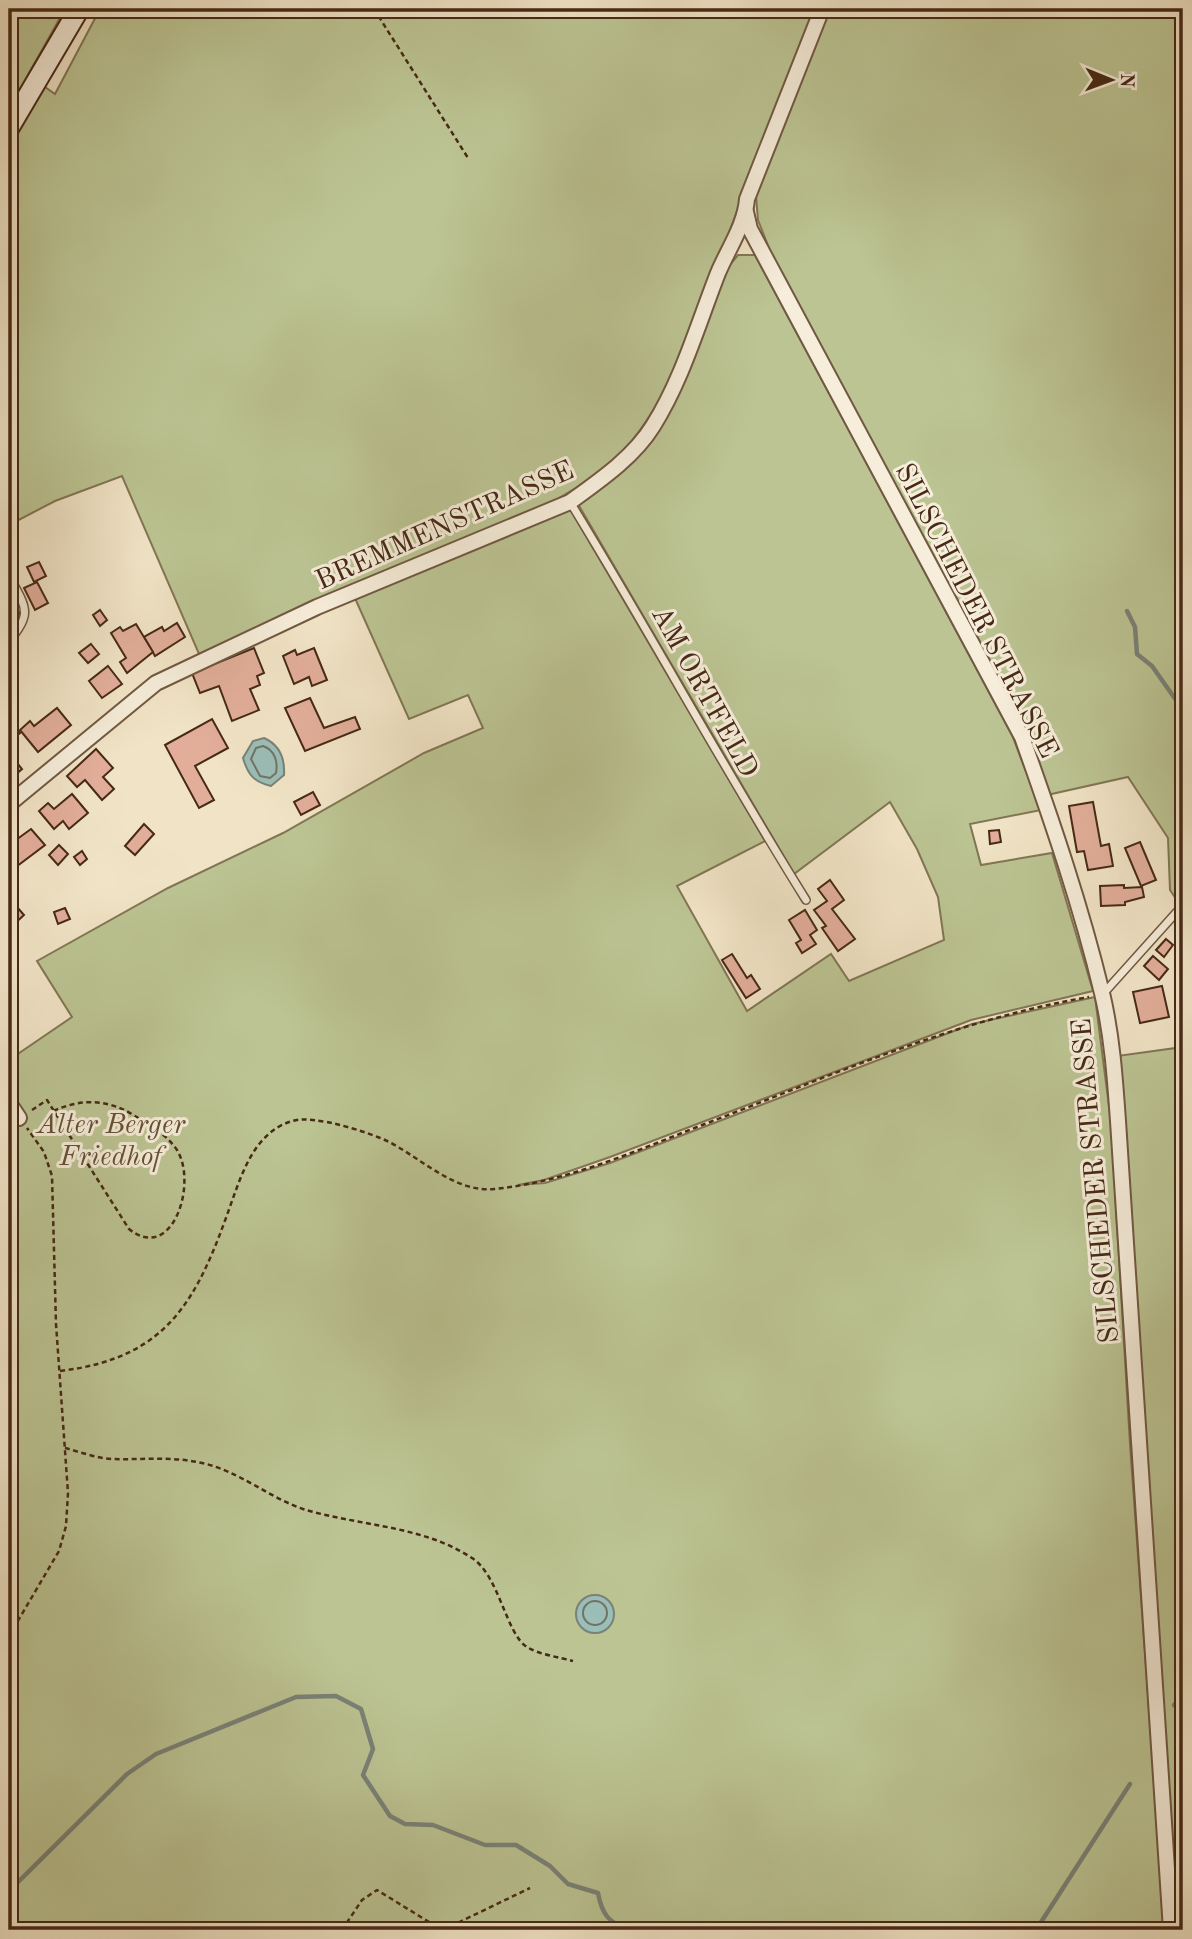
<svg xmlns="http://www.w3.org/2000/svg" width="1192" height="1939" viewBox="0 0 1192 1939" font-family="'Old Standard TT',serif">
<style>
.green{fill:#bcc493;stroke:#817654;stroke-width:2}
.water{fill:#9bbeb8;stroke:#798277;stroke-width:2}
.lines{fill:none;stroke-linecap:round;stroke-linejoin:round}
.shore{stroke:#707467;stroke-width:2}
.stream{stroke:#798277;stroke-width:4.5}
.building{fill:#e2ae9a;stroke:#462916;stroke-width:2}
.lane-casing{stroke:#715842;stroke-width:10}
.street-casing{stroke:#715842;stroke-width:18}
.secondary-casing{stroke:#462916;stroke-width:23}
.path{stroke:#462916;stroke-width:2.5;stroke-dasharray:5 3.5;stroke-linecap:butt}
.lane{stroke:#f6edda;stroke-width:7}
.street{stroke:#f6edda;stroke-width:14}
.secondary{stroke:#f6edda;stroke-width:19}
.labels{text-anchor:middle;stroke-width:6;stroke-linejoin:round;paint-order:stroke}
.street-label{font-size:28px;fill:#462916;stroke:#f6edda}
.park-label{font-size:28px;font-style:italic;fill:#645035;stroke:#f6edda}
</style>
<rect width="100%" height="100%" fill="#f1e4c6"/>
<filter id="stains"><feTurbulence type="fractalNoise" baseFrequency=".00286" numOctaves="4"/><feColorMatrix values="0 0 0 0 .2 0 0 0 0 .09 0 0 0 0 .02 0 0 0 .5 -.17"/></filter>
<radialGradient id="worn" r=".72"><stop offset=".6" stop-color="#630" stop-opacity="0"/><stop offset="1" stop-color="#630" stop-opacity=".3"/></radialGradient>
<g class="green">
<path d="M9,9H65L28,75L55,94L100,9H814C784,88 754,167 724,246C697,314 667,415 610,463C551,513 474,537 403,565C334,593 267,623 199,654L122,476L55,501L9,525Z"/>
<polygon points="827,9 1183,9 1183,902 1180,905 1170,890 1168,838 1128,777 1047,795 1025,731 776,266 758,220 756,196"/>
<polygon points="738,255 755,255 1012,735 1041,810 970,824 981,865 1052,853 1093,991 971,1020 610,1157 544,1180 518,1185 545,1183 610,1163 972,1024 1095,997 1111,1122 1130,1444 1165,1930 9,1930 9,1060 72,1017 37,961 168,888 283,833 424,753 483,728 468,695 409,719 354,596 570,509 765,841 677,886 747,1011 831,954 849,981 944,940 938,897 917,849 890,802 794,874 578,504 653,433 724,272"/>
<polygon points="1183,1047 1183,1930 1176,1930 1117,1056"/>
</g>
<g class="water">
<path d="M264,738C280,745 285,758 284,775L271,786C254,782 248,775 243,758L253,741Z"/>
<circle cx="595" cy="1614" r="19"/>
</g>
<g class="lines">
<g class="shore">
<path d="M263,746C275,750 278,762 276,773L270,778L260,776L251,759L256,748Z"/>
<circle cx="595" cy="1613" r="12"/>
</g>
<g class="stream">
<polyline points="1127,611 1135,627 1137,654 1152,666 1183,710"/>
<polyline points="1174,1705 1182,1698"/>
<path d="M9,1891L127,1774L156,1754L296,1697L336,1696L361,1709L373,1749L363,1775L390,1816L405,1824L433,1825L485,1845H516L550,1866L568,1884L598,1893C602,1915 609,1923 630,1930"/>
<polyline points="1036,1930 1130,1784"/>
</g>
</g>
<g class="building">
<polygon points="9,545 17,561 9,566"/>
<polygon points="39,562 46,576 34,582 27,567"/>
<polygon points="37,582 48,603 35,610 24,588"/>
<polygon points="10,595 22,618 9,625 9,596"/>
<polygon points="100,610 107,620 100,626 93,615"/>
<polygon points="177,623 185,637 155,656 144,637 162,627 164,631"/>
<polygon points="136,624 153,652 127,673 120,662 126,658 111,633 120,627 123,631"/>
<polygon points="91,644 99,654 88,663 79,653"/>
<polygon points="254,648 264,673 257,676 260,685 250,689 259,710 232,721 219,686 200,693 192,673"/>
<polygon points="314,648 327,680 312,686 309,677 294,684 283,656 295,650 297,655"/>
<polygon points="108,666 122,684 102,698 89,681"/>
<polygon points="310,698 324,728 355,717 360,729 305,751 285,708"/>
<polygon points="57,708 71,725 38,752 20,730 30,721 34,726"/>
<polygon points="212,719 228,748 195,766 214,800 199,808 165,745"/>
<polygon points="9,720 20,733 12,739 9,736"/>
<polygon points="96,749 113,768 103,777 114,789 102,800 85,780 77,787 67,776"/>
<polygon points="9,753 22,769 9,780"/>
<polygon points="313,792 320,805 301,815 294,802"/>
<polygon points="72,794 88,813 69,829 63,821 54,829 39,811 48,803 54,809"/>
<polygon points="1093,802 1101,846 1109,844 1113,866 1088,870 1084,851 1077,852 1069,806"/>
<polygon points="144,824 154,834 135,855 125,846"/>
<polygon points="31,829 45,845 16,867 9,859 9,845"/>
<polygon points="999,830 1001,842 990,844 989,831"/>
<polygon points="1140,842 1156,880 1141,886 1125,848"/>
<polygon points="59,845 68,854 58,865 49,855"/>
<polygon points="82,851 87,859 80,865 74,857"/>
<polygon points="830,880 844,900 832,909 855,939 838,951 822,928 826,926 814,910 827,901 818,889"/>
<polygon points="1124,885 1124,888 1142,887 1144,897 1125,902 1125,905 1101,906 1100,886"/>
<polygon points="9,898 24,915 9,929"/>
<polygon points="65,908 70,919 58,924 54,912"/>
<polygon points="805,910 817,930 810,935 816,944 802,953 796,943 801,940 789,920"/>
<polygon points="1166,939 1173,945 1164,957 1156,950"/>
<polygon points="732,954 747,978 751,975 760,989 746,998 722,960"/>
<polygon points="1153,956 1168,969 1159,980 1144,966"/>
<polygon points="1162,986 1169,1017 1140,1023 1133,992"/>
</g>
<g class="lines">
<g class="lane-casing">
<g id="lane">
<path d="M570,502C651,634 724,769 806,900"/>
<path d="M9,576C25,606 34,613 9,641"/>
<polyline points="1103,994 1183,905"/>
</g>
</g>
<g class="street-casing">
<g id="street">
<path d="M746,212L750,229L1022,737C1052,821 1081,906 1102,993C1112,1035 1115,1078 1118,1121L1171,1930"/>
<path d="M9,804L156,683L317,607L570,502C599,481 634,457 653,426C682,380 698,324 718,273C728,249 745,225 747,199L822,9"/>
<polyline points="9,1103 19,1118"/>
</g>
</g>
<g class="secondary-casing">
<polyline id="secondary" points="9,128 79,9"/>
</g>
<g class="path">
<polyline points="374,9 468,158"/>
<path d="M32,1110L47,1100L129,1229C172,1264 198,1184 177,1150C167,1135 150,1125 135,1116C108,1099 83,1098 53,1111"/>
<path d="M60,1371C170,1358 198,1298 232,1201C242,1173 253,1141 280,1126C297,1117 308,1119 327,1122C346,1126 366,1132 385,1140C419,1156 454,1193 494,1189C565,1182 631,1153 697,1127C826,1078 953,1020 1089,997"/>
<path d="M65,1448C80,1452 96,1458 112,1459C142,1460 172,1456 202,1463C239,1471 268,1497 303,1509C358,1526 422,1525 472,1558C499,1575 506,1634 527,1647C540,1655 559,1657 573,1661"/>
<polyline points="9,1636 59,1551 66,1526 68,1493 56,1324 52,1176 44,1152 27,1128"/>
<polyline points="342,1930 362,1900 377,1890 442,1930"/>
<polyline points="443,1930 530,1888"/>
</g>
<use href="#lane" class="lane"/>
<use href="#street" class="street"/>
<use href="#secondary" class="secondary"/>
</g>
<g class="labels">
<g class="street-label">
<text transform="translate(444 524) rotate(-24)" y="10">BREMMENSTRASSE</text>
<text transform="translate(978 610) rotate(63)" y="10">SILSCHEDER STRASSE</text>
<text transform="translate(706 691) rotate(61)" y="10">AM ORTFELD</text>
<text transform="translate(1094 1181) rotate(-95)" y="10">SILSCHEDER STRASSE</text>
</g>
<g class="park-label">
<text x="111" y="1133">Alter Berger<tspan x="111" dy="32">Friedhof</tspan></text>
</g>
</g>
<rect width="1192" height="1939" fill="none" stroke="#f1e4c6" stroke-width="35"/>
<rect x="10" y="10" width="1171" height="1918" fill="none" stroke="#462916" stroke-width="3.5"/>
<rect x="18" y="18" width="1157" height="1904" fill="none" stroke="#462916" stroke-width="2"/>
<g transform="translate(1111 80) rotate(91)" stroke="#f6edda" stroke-width="5" paint-order="stroke">
<path d="M0-5L12 26L0 18L-12 26Z" fill="#462916"/>
<text y="-10" font-size="19" font-weight="bold" text-anchor="middle" fill="#462916">N</text>
</g>
<rect width="100%" height="100%" filter="url(#stains)"/>
<rect width="100%" height="100%" fill="url(#worn)"/>
</svg>
